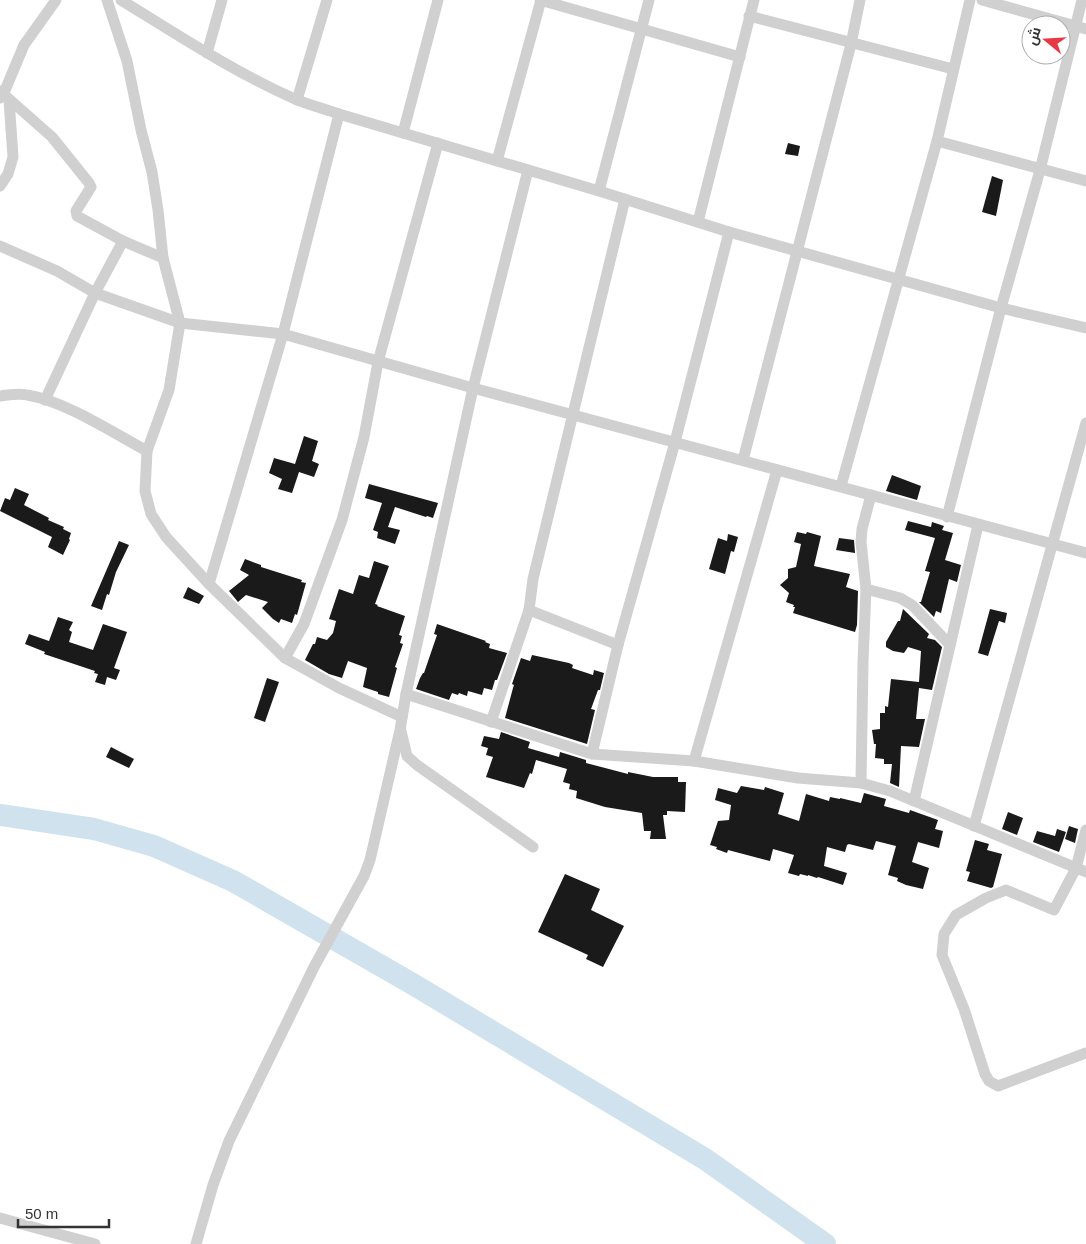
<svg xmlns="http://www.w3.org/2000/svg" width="1086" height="1244" viewBox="0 0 1086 1244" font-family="Arial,Cairo,sans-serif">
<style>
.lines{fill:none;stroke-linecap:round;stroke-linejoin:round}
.river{stroke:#cfe2ee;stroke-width:22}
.building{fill:#1a1a1a}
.minor{stroke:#d0d0d0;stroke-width:11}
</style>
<rect width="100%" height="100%" fill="#fff"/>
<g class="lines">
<polyline class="river" points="0,815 94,829 154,846 233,881 411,983 705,1159 825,1244"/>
</g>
<g class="building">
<polygon points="788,143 800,146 798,156 785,154"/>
<polygon points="992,176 1003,180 996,216 982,212"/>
<polygon points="304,436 318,441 312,461 319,464 314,477 299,472 292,493 278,489 282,479 269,473 274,458 295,464"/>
<polygon points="892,475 921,486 917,500 886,491"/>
<polygon points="369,484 438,503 433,518 427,516 426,517 395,507 388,527 400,530 395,544 377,538 378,532 373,530 382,503 365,498"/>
<polygon points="15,488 29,494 24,505 49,518 48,520 64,527 63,529 71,533 69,539 70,540 63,555 48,547 52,537 0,511 5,498 10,500"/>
<polygon points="908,521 931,527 932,522 944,526 942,530 953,533 945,560 961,565 957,582 949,579 941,613 936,611 934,617 919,602 921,602 930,572 925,571 935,538 905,530"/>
<polygon points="797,532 806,534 807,532 821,536 814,566 850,574 846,587 858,591 857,625 855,632 793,613 795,607 793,607 794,605 786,602 789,593 780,585 788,578 788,569 796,567 801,544 794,542"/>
<polygon points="728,534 738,537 734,552 731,551 725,574 709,569 718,538 727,541"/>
<polygon points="839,538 854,540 855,553 836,550"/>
<polygon points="119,541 129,545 116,572 109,595 107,594 102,610 91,606"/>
<polygon points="245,559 261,565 261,567 302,580 301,582 306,583 297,615 295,614 292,623 281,619 279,623 273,619 262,608 268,602 246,595 238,602 229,591 249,575 240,570"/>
<polygon points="374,561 389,566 375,604 378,605 377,606 405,616 399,635 402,636 400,643 403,644 395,667 397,668 389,697 378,694 378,692 363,687 367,668 348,661 342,678 329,674 305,660 313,644 315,644 317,637 327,640 333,633 336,621 329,619 339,589 353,594 359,575 369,578"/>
<polygon points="188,587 204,596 199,604 183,598"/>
<polygon points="903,609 929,634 927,638 935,640 942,647 932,690 919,688 916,719 925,719 919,747 901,746 899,787 890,783 892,764 884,764 884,759 875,758 876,744 874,744 872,730 880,729 880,713 885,713 885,706 888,707 891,679 919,682 921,651 908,647 904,653 893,651 886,647 886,642 898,621 900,621"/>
<polygon points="990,609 1007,613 1005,623 999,621 988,656 978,653"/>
<polygon points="58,617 73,622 69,630 72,632 69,642 93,650 103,624 127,632 114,668 120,670 116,680 107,677 105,685 95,682 98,674 94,673 95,671 44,654 45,652 25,644 29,634 49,641"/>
<polygon points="437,624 486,641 485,642 490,644 489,648 507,653 497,680 495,680 492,690 484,688 482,695 468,691 467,696 459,693 458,695 452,693 449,700 416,689 420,678 423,673 424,673 437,635 434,634"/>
<polygon points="532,655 569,663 573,665 572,668 593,675 594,670 604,673 600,690 598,690 591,709 595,710 587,744 505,718 513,688 514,685 512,684 521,658 530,661"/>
<polygon points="267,678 279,682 265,722 254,718"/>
<polygon points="501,732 530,742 528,748 559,757 560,752 586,760 586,763 628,774 628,772 653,777 678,777 678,782 686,782 685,812 667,811 667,815 663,815 666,839 650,839 651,831 644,831 642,813 605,807 576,798 577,791 569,789 570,784 563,782 567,769 536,760 532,774 530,773 524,788 486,777 493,757 486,755 488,748 481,746 484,736 499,739"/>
<polygon points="111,747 134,759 129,768 106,757"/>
<polygon points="741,786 764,790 765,787 784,793 778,814 799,821 806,794 829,801 830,797 840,799 840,798 861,803 864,793 886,799 884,806 909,813 910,810 938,820 935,829 943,831 939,848 918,842 912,862 929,868 923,889 906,885 897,881 898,878 888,875 896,846 876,841 873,850 849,844 847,845 845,852 827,847 824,866 847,873 843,885 818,877 817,878 808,875 808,876 800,874 799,876 788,873 794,855 773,849 770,861 728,850 727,853 716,849 717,847 710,845 718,821 729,820 731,805 715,800 718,788 737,793"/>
<polygon points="1008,812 1023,818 1017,835 1002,829"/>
<polygon points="1069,826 1078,829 1075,843 1065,839"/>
<polygon points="1057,829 1066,832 1059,852 1033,842 1037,831 1055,836"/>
<polygon points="975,840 989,844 987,850 1002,854 993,887 991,888 967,881 970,872 966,871"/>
<polygon points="565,874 600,889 591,910 624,926 603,967 586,959 588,955 538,932"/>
</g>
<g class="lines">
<g class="minor">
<polyline points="107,0 127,61 141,130 152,172 158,210 163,258 180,323 169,390 147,451 145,491 151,514 166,537 209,584 285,658 339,688 402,717"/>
<path d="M121,0C178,35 234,72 295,99C309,105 325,109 339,114L599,191L729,232L1001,308L1086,328"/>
<polyline points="540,0 740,57"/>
<polyline points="982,0 1086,29"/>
<polyline points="749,16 953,69"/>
<polyline points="207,53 222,0"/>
<polyline points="0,91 52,137 89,183 91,187 76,211 77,216 123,241 163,258"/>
<polyline points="0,98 3,95 24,45 56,0"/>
<polyline points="297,100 327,0"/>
<polyline points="403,133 438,0"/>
<polyline points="937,141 1086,181"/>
<polyline points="497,161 541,0"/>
<polyline points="0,186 8,174 13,157 9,100"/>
<polyline points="599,191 649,0"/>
<polyline points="698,222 754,0"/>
<polyline points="0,246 57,271 95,293 180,323 283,334 473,388 1086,553"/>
<path d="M0,396C9,395 18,393 27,395C65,401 112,432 147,451"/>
<polyline points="45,400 95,293 123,241"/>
<polyline points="743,460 851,44 860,0"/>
<polyline points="841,486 937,141 970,0"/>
<polyline points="947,517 1001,308 1040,170 1082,0"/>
<polyline points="209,584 283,334 339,114"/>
<polyline points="866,589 900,598 912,605 950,645"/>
<polyline points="529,610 618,645"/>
<polyline points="285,658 304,624 342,520 364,437 378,362 438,143"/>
<polyline points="406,694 592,754 694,761 798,778 861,783 890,791 1086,872"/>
<polyline points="491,722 529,610 533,579 625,199"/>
<polyline points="401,731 407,756 417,765 533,847"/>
<polyline points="592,754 618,645 675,442 729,232"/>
<polyline points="694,761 777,470"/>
<polyline points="861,783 863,662 866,589 861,542 862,529 871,495"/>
<polyline points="914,801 978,525"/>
<polyline points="974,826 1086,423"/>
<polyline points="1086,830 1076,868 1054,910 1006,890 986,898 956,915 944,934 942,955 964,1009 985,1074 989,1081 998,1086 1086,1053"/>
<polyline points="0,1218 95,1244"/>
<polyline points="196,1244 213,1185 229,1141 314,967 364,876 370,860 400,730 406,694 473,388 528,170"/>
</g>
</g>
<g transform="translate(1046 40) rotate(288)"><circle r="24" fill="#ffffff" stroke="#adadad"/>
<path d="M0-4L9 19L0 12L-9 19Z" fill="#e63946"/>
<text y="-8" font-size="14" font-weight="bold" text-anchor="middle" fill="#333333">ش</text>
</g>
<path d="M18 1219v8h91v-8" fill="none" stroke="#333333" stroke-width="2.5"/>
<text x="25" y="1219" font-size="15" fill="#333333" stroke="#ffffff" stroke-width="4" paint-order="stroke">50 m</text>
</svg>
